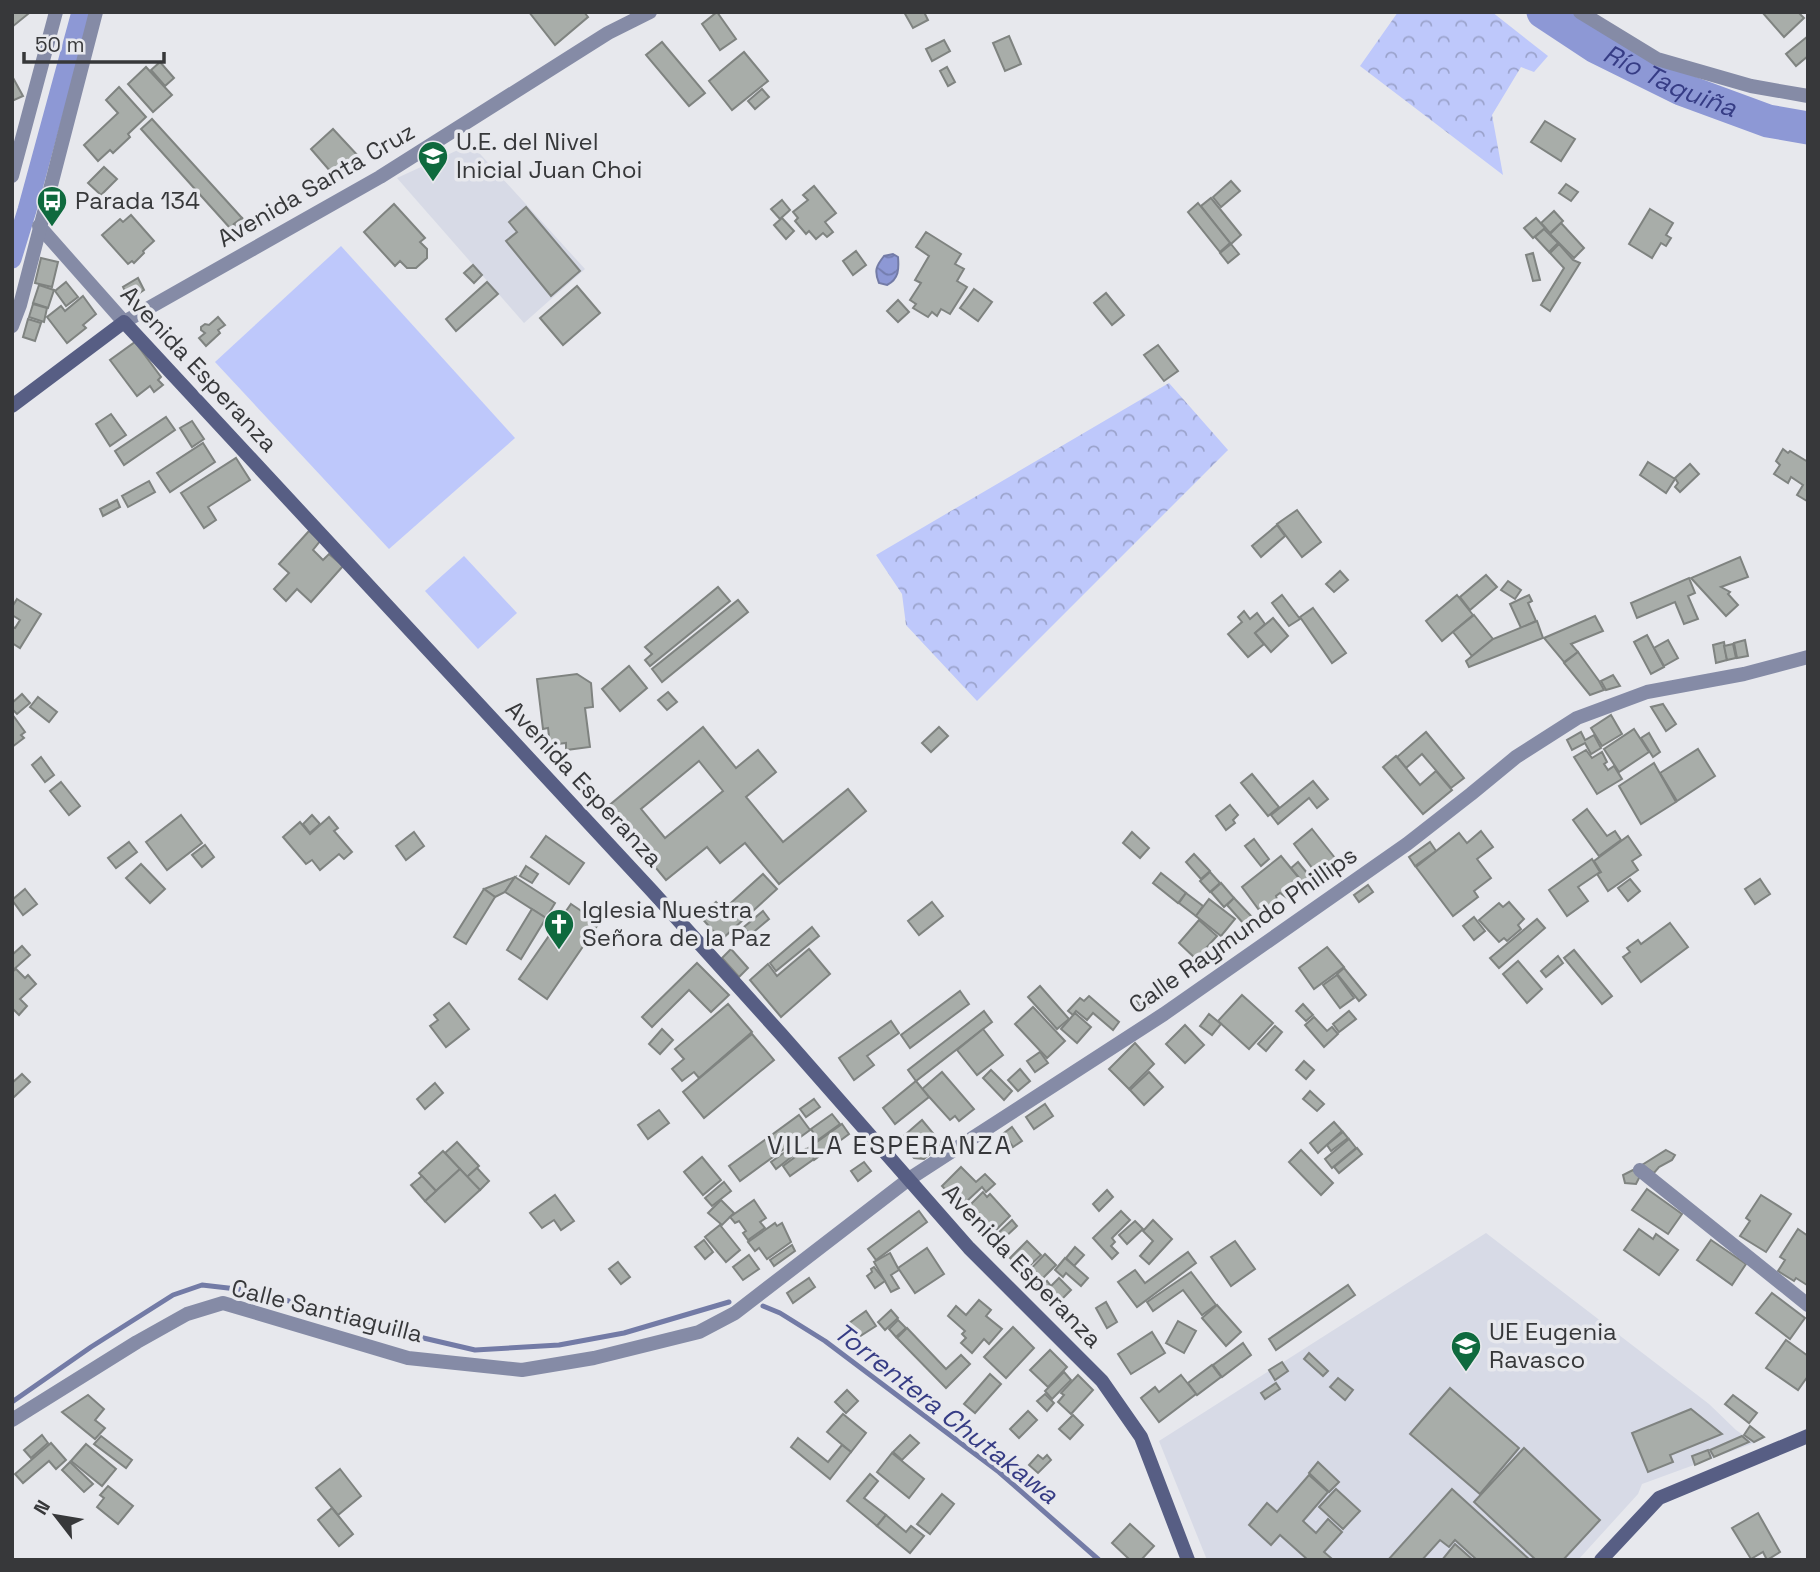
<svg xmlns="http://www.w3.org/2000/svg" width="1820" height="1572" viewBox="0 0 1820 1572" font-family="'Space Grotesk',sans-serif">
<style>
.built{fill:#d7dae6}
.green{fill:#bec8fb}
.forest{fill:url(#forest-crowns)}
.water{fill:url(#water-waves);stroke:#737ba6;stroke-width:2}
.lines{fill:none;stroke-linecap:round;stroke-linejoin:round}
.stream{stroke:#737ba6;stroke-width:5}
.canal{stroke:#8d98d5;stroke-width:19}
.river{stroke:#8d98d5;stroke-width:33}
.building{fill:#a8ada9;stroke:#7f8380;stroke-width:2;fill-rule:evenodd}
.minor{stroke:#858ba6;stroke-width:14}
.tertiary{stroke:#858ba6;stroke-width:14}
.secondary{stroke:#575e84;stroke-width:14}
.labels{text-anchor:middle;stroke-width:7;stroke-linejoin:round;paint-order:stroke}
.poi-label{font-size:24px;fill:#37383a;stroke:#e7e8ed;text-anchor:start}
.street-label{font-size:24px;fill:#37383a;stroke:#e7e8ed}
.water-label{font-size:26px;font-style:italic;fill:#363c85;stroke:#e7e8ed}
.neighbourhood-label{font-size:26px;letter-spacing:2px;fill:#36373a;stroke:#e7e8ed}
</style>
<defs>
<pattern id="forest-crowns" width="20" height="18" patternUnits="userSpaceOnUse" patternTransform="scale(1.75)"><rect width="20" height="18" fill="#bec8fb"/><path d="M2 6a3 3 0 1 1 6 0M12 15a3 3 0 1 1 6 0" fill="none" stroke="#9ba3cc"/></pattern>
<pattern id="water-waves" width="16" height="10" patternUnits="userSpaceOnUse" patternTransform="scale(1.75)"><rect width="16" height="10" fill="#8d98d5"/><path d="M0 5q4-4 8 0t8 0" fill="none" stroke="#747dae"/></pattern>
</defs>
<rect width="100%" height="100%" fill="#e7e8ed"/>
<g class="built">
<polygon points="471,144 585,269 524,323 397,178"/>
<polygon points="1486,1233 1709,1404 1736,1430 1754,1443 1642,1484 1638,1494 1578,1560 1207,1560 1159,1441"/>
</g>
<g class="green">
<polygon points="341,246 515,438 389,549 215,362"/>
<polygon points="464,556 517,613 478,649 425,591"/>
</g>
<g class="forest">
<polygon points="1398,12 1492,12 1548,56 1534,72 1521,67 1492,115 1503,175 1360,66"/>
<polygon points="1169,383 1228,450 977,701 906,625 902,594 876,555"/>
</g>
<path class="water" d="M893,254L898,257C899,269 899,279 887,285L879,283C874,271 876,266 884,256Z"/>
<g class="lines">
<g class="stream">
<polyline points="763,1306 780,1313 825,1341 999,1472 1099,1560"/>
<polyline points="12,1402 91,1347 173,1295 202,1285 254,1291 389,1330 475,1350 559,1345 624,1333 729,1302"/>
</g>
<polyline class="canal" points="12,259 27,210 81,12"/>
<path class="river" id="s1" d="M1543,12L1596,47L1681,89L1768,121L1808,128"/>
</g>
<g class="building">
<polygon points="12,12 26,12 28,14 12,27"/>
<polygon points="529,12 584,12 588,17 555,45"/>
<polygon points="717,12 736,39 720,50 702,24"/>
<polygon points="904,12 924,12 928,20 913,28"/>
<polygon points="1762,12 1798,12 1804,18 1784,37"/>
<polygon points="1009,36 1021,64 1005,71 993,43"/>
<polygon points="1808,36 1808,56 1796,66 1786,54"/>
<polygon points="944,40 950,51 932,61 926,49"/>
<polygon points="662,42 705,93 689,106 646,55"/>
<polygon points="744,52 768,81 732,110 709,81"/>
<polygon points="160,62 174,78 165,86 151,70"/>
<polygon points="146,67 172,95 153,112 128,84"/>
<polygon points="947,67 955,82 948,86 940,71"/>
<polygon points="12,76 23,96 12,101"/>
<polygon points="119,87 146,117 128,134 130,137 113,153 110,150 98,161 84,145 118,113 106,100"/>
<polygon points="762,89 769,97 755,109 748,101"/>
<polygon points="152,119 242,218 230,228 141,129"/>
<polygon points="1545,121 1575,139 1561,161 1531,142"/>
<polygon points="333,129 360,158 337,179 311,149"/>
<polygon points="104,167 117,179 101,195 88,183"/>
<polygon points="1231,181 1240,191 1221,207 1213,197"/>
<polygon points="1566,184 1578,192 1571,201 1559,193"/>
<polygon points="814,186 836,213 825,222 833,232 827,237 823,233 816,239 809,231 806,234 795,221 798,218 793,212 808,200 803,195"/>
<polygon points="1211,198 1241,235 1231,244 1201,206"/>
<polygon points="782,200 790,210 780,219 771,209"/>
<polygon points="1198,203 1230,243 1220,252 1188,212"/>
<polygon points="394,204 425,238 420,242 427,249 427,258 416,268 407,268 400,261 395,266 364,232"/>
<polygon points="526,207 580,271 551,296 506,241 517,232 509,222"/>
<polygon points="1650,209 1673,223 1666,235 1671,238 1666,246 1661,243 1652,258 1629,244"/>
<polygon points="1554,211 1563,221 1550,233 1541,223"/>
<polygon points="131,215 154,241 143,251 144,253 134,263 132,261 128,264 102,235 120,219 123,222"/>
<polygon points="242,218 252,228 244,235 234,224"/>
<polygon points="782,218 794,231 786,239 774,225"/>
<polygon points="1536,218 1545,228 1533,238 1524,228"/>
<polygon points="1561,223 1584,248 1574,258 1550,234"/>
<polygon points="1544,229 1558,243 1549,252 1535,237"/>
<polygon points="926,232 961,254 955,264 964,269 957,281 967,287 950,314 941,309 937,316 932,312 928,317 913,308 916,304 910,300 921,283 915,280 929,256 916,247"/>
<polygon points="1231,244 1239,254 1228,263 1220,253"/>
<polygon points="1559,244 1573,260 1580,263 1550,311 1541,305 1564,268 1550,253"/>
<polygon points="856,251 866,265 853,275 843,261"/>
<polygon points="1533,253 1540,280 1533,281 1526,255"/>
<polygon points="41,258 58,262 52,287 35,283"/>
<polygon points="473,265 482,275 474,283 464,273"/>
<polygon points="138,278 144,290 138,294 136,290 127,295 123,287"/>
<polygon points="66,282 78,297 66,306 55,291"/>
<polygon points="487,282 498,294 456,331 446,319"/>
<polygon points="39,285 54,290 48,308 33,303"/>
<polygon points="577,286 600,313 563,345 540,318"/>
<polygon points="974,289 992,302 978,321 960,308"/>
<polygon points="1106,293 1124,315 1112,325 1094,303"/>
<polygon points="83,296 96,314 83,325 86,328 67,343 47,317 61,306 65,311"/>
<polygon points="898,300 909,312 898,322 887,311"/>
<polygon points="33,304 47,308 44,322 29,317"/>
<polygon points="218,317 225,325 218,330 220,333 206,346 199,338 205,333 201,330 201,327 205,324 209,325"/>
<polygon points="28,319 41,323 35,341 23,337"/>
<polygon points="135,342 161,377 158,380 163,385 154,392 150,386 137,396 110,360"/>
<polygon points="1158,345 1178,371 1164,381 1144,355"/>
<polygon points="111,414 126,435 110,446 96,424"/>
<polygon points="166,417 175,430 124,465 115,451"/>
<polygon points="192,421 204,439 192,447 180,428"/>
<polygon points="203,443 215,462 170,492 157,473"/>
<polygon points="1783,449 1788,453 1790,451 1808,462 1807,501 1797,495 1803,485 1791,477 1788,483 1774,474 1780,465 1776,461"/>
<polygon points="236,458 250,480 208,507 216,520 204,528 181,493"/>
<polygon points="1648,462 1675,479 1666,493 1640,475"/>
<polygon points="1690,464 1699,474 1680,492 1675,487 1678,483 1675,478"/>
<polygon points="149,481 155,492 128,507 122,496"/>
<polygon points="117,500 120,507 103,516 100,509"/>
<polygon points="1297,510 1321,542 1302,557 1277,524"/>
<polygon points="1277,525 1285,536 1261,557 1252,546"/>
<polygon points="309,531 320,541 313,550 323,560 329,554 343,566 311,602 297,589 286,601 274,589 289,573 279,564"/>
<polygon points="1740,557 1748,577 1721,587 1730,592 1728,594 1738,605 1726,616 1691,578"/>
<polygon points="1340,571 1348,580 1334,592 1326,584"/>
<polygon points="1486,575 1497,587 1470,610 1460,597"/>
<polygon points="1689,578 1695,593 1688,596 1698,619 1684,624 1675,602 1637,618 1631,603"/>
<polygon points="1508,581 1521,590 1515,599 1501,590"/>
<polygon points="718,587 730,601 650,666 645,660 652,654 645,647"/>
<polygon points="1282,595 1300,619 1289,626 1272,603"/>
<polygon points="1457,595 1473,615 1442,641 1426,621"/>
<polygon points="1529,595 1532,601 1528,603 1536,621 1521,628 1510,604"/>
<polygon points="17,599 41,614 20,648 12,643 12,627 15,628 20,620 12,615 12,607"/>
<polygon points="738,600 748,612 662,682 652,669"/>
<polygon points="1313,608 1346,653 1332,663 1300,617"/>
<polygon points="1244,611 1250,619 1257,613 1265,624 1255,633 1264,644 1248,657 1228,634 1242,622 1238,617"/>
<polygon points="1474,615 1493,639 1472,656 1453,632"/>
<polygon points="1595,616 1603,631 1571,644 1578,652 1564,662 1544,638"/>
<polygon points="1273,618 1288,636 1271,652 1255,633"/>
<polygon points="1537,621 1543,638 1469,667 1466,661 1493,639"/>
<polygon points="1647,635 1664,667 1651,674 1634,642"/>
<polygon points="1668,640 1678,658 1664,666 1654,648"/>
<polygon points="1745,640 1748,656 1737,658 1734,643"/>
<polygon points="1724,642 1727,660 1716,663 1713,645"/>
<polygon points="1733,644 1736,658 1727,660 1724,646"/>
<polygon points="1578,652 1599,681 1604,690 1590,695 1564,663"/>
<polygon points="629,666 647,688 620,711 602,689"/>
<polygon points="577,674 591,683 593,707 585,708 590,747 566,750 566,743 550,745 548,728 543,729 537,679"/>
<polygon points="1613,675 1620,686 1606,690 1601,681"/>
<polygon points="668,692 677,702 667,710 658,700"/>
<polygon points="22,694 30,703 17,714 12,709 12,703"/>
<polygon points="38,697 57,712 49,722 30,707"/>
<polygon points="1663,704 1676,724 1666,731 1651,707"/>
<polygon points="12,714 25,732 21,735 24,738 12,747"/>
<polygon points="1611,715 1622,734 1602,746 1591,728"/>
<path d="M703,727L736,768L758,750L776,772L746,797L783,842L848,789L866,811L779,884L745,843L720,863L707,847L666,880L606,808ZM699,761L723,791L665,838L641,809Z"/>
<polygon points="939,727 948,736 931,752 922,743"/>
<polygon points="1634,729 1649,752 1619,772 1604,749"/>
<polygon points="1426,732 1464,778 1451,788 1422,754 1406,768 1397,757"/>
<polygon points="1581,732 1585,740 1594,735 1601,748 1591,754 1585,743 1572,750 1567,740"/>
<polygon points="1649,733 1660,752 1653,757 1641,738"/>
<polygon points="1698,749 1715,776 1677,801 1660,773"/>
<polygon points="1586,750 1592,758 1602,752 1607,762 1604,764 1608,770 1614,766 1622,779 1597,794 1574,757"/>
<polygon points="1396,756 1420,785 1436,771 1452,790 1423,814 1383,767"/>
<polygon points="41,757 54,775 45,782 32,765"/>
<polygon points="1654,763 1676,802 1641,824 1619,786"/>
<polygon points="1252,774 1279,807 1268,816 1241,783"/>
<polygon points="1313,781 1328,799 1317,808 1309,798 1278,824 1271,815"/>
<polygon points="61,782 80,806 69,815 50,791"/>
<polygon points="1230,805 1238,815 1233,820 1235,823 1226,830 1216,816"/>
<polygon points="1587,809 1607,836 1615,831 1621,840 1599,856 1573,820"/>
<polygon points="181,815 202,843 167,870 146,842"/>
<polygon points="312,815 320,824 310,833 303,824"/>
<polygon points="329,817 338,828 334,831 352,852 344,859 339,854 320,870 312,860 306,864 283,837 300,822 310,834"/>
<polygon points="1312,829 1335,858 1316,873 1294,844"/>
<polygon points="1481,831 1493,847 1477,859 1491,878 1474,891 1478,897 1453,916 1416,867 1459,833 1467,843"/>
<polygon points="414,832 424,846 406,860 396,846"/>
<polygon points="1132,832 1149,848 1140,858 1123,843"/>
<polygon points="546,836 584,863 569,884 531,857"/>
<polygon points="1628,836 1641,855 1632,861 1638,870 1608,891 1597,874 1601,872 1594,861"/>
<polygon points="1254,839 1269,859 1261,866 1245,846"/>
<polygon points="129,842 137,852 116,868 108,858"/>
<polygon points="1430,842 1436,851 1415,866 1409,857"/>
<polygon points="205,845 214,857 202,867 192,855"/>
<polygon points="1194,854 1210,871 1201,879 1186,862"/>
<polygon points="1281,856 1304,884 1287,898 1280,893 1276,896 1278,903 1272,908 1264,906 1259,910 1242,887"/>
<polygon points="1592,859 1600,872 1578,887 1588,901 1567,916 1549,890"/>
<polygon points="1298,862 1312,879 1305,885 1291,868"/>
<polygon points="141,864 165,889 150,903 126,878"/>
<polygon points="526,866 538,874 532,883 520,876"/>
<polygon points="1210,872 1220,883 1210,892 1200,881"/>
<polygon points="1161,873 1186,893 1178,903 1153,883"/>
<polygon points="763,874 777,889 721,940 700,916 716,902 723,910"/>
<polygon points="515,877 505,892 495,897 484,889"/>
<polygon points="515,877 555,903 546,918 505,892"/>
<polygon points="1630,879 1640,891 1628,901 1618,888"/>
<polygon points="1760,879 1770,894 1755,904 1745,889"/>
<polygon points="1221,883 1234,898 1224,907 1211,892"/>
<polygon points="1368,885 1373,892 1359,902 1354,895"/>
<polygon points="25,889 37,904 23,915 12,900"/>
<polygon points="484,889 495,897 466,944 454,937"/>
<polygon points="1186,893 1203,906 1196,916 1179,903"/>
<polygon points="1234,898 1252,917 1244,924 1227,905"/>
<polygon points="1209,899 1235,919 1221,936 1196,916"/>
<polygon points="932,902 943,916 919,935 908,921"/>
<polygon points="1509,902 1524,919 1518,925 1521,929 1507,941 1504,938 1499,942 1479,920 1499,903 1503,907"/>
<polygon points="571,904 599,923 547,999 519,979"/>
<polygon points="532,909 546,918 521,959 507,950"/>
<polygon points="763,911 769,919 750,935 744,927"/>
<polygon points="1474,917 1485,931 1474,940 1463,926"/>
<polygon points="1537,919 1545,928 1499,968 1490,958"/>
<polygon points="1199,920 1217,936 1196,959 1179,943"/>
<polygon points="1670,923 1688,947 1641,982 1623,957 1630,952 1627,948 1638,940 1641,944"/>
<polygon points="812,927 819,936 776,971 770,963"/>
<polygon points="22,946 30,955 12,971 12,955"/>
<polygon points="1327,947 1344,967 1314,989 1299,968"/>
<polygon points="731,949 748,968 739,977 722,958"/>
<polygon points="809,949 830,974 781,1017 750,980 768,964 777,976"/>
<polygon points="1574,950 1612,996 1602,1004 1564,958"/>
<polygon points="1558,956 1563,963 1546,977 1541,971"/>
<polygon points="1518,961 1542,989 1527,1003 1503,974"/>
<polygon points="697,963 729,995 711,1012 689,990 652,1027 642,1017"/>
<polygon points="1344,968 1366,995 1359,1001 1337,974"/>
<polygon points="16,969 25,978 28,975 36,984 20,999 27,1006 19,1015 12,1008 12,972"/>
<polygon points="1337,975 1354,998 1340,1008 1323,985"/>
<polygon points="1166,980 1172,990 1143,1011 1137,1001"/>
<polygon points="1040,986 1069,1019 1057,1029 1028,997"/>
<polygon points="960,991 969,1004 910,1048 901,1035"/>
<polygon points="1242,995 1273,1023 1249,1049 1218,1021"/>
<polygon points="1089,996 1119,1022 1113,1030 1093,1013 1087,1020 1076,1011 1073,1015 1068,1011 1080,998 1084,1001"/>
<polygon points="449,1003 469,1029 446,1047 430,1026 438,1020 434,1015"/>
<polygon points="728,1004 752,1032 699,1078 694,1072 682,1081 672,1069 684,1059 675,1049"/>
<polygon points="1303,1004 1313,1015 1306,1021 1296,1011"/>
<polygon points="1033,1007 1065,1041 1047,1058 1015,1024"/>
<polygon points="984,1011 992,1022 916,1081 908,1070"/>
<polygon points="1349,1011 1356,1019 1339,1032 1333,1024"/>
<polygon points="1075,1013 1091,1027 1077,1043 1061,1029"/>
<polygon points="1209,1014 1221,1024 1212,1035 1200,1026"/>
<polygon points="1314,1017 1327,1031 1332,1027 1338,1034 1324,1047 1305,1025"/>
<polygon points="891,1021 899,1033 867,1056 874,1065 854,1080 839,1058"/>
<polygon points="1185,1025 1204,1045 1185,1063 1166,1044"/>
<polygon points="1275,1026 1282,1032 1266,1051 1258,1044"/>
<polygon points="662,1029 673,1040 660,1054 649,1044"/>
<polygon points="983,1029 1003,1055 977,1075 957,1050"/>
<polygon points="752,1034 774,1060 704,1118 683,1092"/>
<polygon points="1135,1043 1154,1064 1129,1089 1109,1069"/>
<polygon points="1040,1052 1048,1063 1035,1072 1027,1061"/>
<polygon points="1304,1061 1314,1070 1306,1079 1296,1070"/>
<polygon points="1020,1069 1030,1081 1018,1091 1008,1080"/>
<polygon points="991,1070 1012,1091 1004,1100 983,1078"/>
<polygon points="942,1072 974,1109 959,1121 955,1116 950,1120 922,1089"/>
<polygon points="1149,1072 1163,1087 1144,1105 1130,1090"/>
<polygon points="22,1074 30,1082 12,1099 12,1083"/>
<polygon points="916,1081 929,1097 895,1124 883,1108"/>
<polygon points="435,1083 443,1093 425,1109 417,1099"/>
<polygon points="1310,1091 1324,1104 1317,1111 1303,1099"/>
<polygon points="814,1099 820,1107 806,1117 800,1109"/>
<polygon points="1045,1104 1053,1116 1034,1129 1026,1117"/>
<polygon points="659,1110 669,1123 648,1139 638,1125"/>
<polygon points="832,1114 840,1124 818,1140 811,1129"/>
<polygon points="799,1115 810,1130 740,1181 729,1166"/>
<polygon points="922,1120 942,1144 924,1159 914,1158 899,1140"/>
<polygon points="1334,1122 1342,1131 1318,1153 1310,1143"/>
<polygon points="842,1124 849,1134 814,1160 807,1149"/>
<polygon points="1012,1127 1022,1141 1013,1147 1004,1133"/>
<polygon points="1343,1132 1348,1138 1331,1151 1327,1145"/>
<polygon points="1349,1139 1356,1148 1332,1168 1325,1159"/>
<polygon points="457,1142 479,1166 467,1177 445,1153"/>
<polygon points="1357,1148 1362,1154 1339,1173 1334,1167"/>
<polygon points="789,1149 794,1155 776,1169 771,1162"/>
<polygon points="806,1149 814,1159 790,1176 783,1166"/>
<polygon points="1301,1150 1333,1183 1321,1195 1289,1162"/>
<polygon points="1666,1150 1675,1155 1672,1160 1659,1167 1654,1173 1642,1165"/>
<polygon points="443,1151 460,1169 436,1191 419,1173"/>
<polygon points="702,1157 721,1180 703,1195 684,1172"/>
<polygon points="864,1162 871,1171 858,1181 851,1171"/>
<polygon points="961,1167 976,1182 985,1174 995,1184 986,1192 982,1187 966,1202 963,1200 959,1204 942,1186"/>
<polygon points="477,1168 489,1181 480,1190 467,1177"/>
<polygon points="460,1169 480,1190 445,1222 425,1201"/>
<polygon points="1633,1170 1640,1176 1636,1184 1625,1183 1623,1175"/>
<polygon points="422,1176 436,1191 425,1201 411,1185"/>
<polygon points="724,1182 731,1191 712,1206 705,1198"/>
<polygon points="1647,1189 1682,1214 1668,1234 1632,1210"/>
<polygon points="1107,1190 1113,1197 1099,1211 1093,1204"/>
<polygon points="983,1192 987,1197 990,1194 1010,1216 993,1233 968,1207"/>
<polygon points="555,1195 574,1221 561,1230 554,1220 542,1228 530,1213"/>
<polygon points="1761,1195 1791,1214 1766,1252 1740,1236 1750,1221 1746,1218"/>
<polygon points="721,1200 734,1213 722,1225 708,1213"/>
<polygon points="754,1200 766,1218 760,1222 765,1228 748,1240 743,1233 746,1231 739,1221 735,1223 730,1217"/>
<polygon points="919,1211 927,1222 876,1260 868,1249"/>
<polygon points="1121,1211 1130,1220 1112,1238 1115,1242 1111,1246 1118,1253 1112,1259 1093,1238"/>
<polygon points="1012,1220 1017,1226 1002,1240 997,1234"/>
<polygon points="1153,1220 1172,1239 1149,1264 1140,1256 1153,1241 1143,1231"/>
<polygon points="1135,1221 1143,1229 1127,1244 1119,1235"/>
<polygon points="775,1223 777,1226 782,1223 791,1242 767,1259 759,1248 755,1251 748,1242"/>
<polygon points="720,1225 740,1250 726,1262 705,1237"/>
<polygon points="1639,1229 1653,1239 1656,1234 1678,1250 1659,1275 1624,1250"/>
<polygon points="1798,1229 1808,1236 1807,1285 1796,1278 1794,1281 1778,1271 1785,1260 1780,1257"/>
<polygon points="704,1240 713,1252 705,1259 695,1247"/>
<polygon points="1711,1240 1746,1264 1732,1285 1697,1260"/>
<polygon points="1027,1241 1041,1255 1024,1271 1010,1258"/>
<polygon points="1235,1241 1255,1269 1231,1286 1211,1257"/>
<polygon points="792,1245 795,1251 774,1266 770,1260"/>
<polygon points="1075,1247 1084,1255 1074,1266 1066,1258"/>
<polygon points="927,1248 944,1274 915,1293 898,1268"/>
<polygon points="1188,1252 1196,1263 1137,1307 1118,1282 1135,1270 1145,1283"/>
<polygon points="890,1253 899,1270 891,1275 899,1288 891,1292 874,1262"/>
<polygon points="1045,1254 1056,1265 1035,1286 1024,1276"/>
<polygon points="749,1255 759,1269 743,1280 733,1267"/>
<polygon points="1065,1258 1088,1278 1081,1286 1066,1273 1063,1277 1055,1270"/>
<polygon points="618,1262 630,1277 621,1284 609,1269"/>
<polygon points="874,1267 885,1281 875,1288 867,1276 872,1272 871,1269"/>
<polygon points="1191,1272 1216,1305 1202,1315 1183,1290 1153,1311 1147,1302"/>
<polygon points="809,1278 815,1287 793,1303 787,1293"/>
<polygon points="1059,1278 1071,1290 1056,1305 1039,1289 1047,1281 1051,1286"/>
<polygon points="1348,1285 1355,1295 1276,1350 1269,1339"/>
<polygon points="1772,1293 1805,1318 1790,1339 1756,1313"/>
<polygon points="979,1300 991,1310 986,1316 1002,1329 989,1344 984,1339 972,1353 961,1343 966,1338 962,1334 965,1331 948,1316 956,1306 966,1315"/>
<polygon points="1106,1302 1117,1322 1107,1328 1096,1308"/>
<polygon points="1217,1305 1241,1332 1226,1346 1202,1318"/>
<polygon points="891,1310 898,1318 885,1330 878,1322"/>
<polygon points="866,1311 876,1326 854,1340 845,1326"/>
<polygon points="898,1320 906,1328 896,1337 889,1329"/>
<polygon points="1178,1321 1196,1331 1184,1353 1166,1343"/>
<polygon points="1013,1327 1034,1348 1006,1378 984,1357"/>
<polygon points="907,1328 946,1369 961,1355 970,1364 946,1388 897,1338"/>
<polygon points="1152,1332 1165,1353 1131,1374 1118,1354"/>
<polygon points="1786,1340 1808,1356 1808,1376 1798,1390 1766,1368"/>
<polygon points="1243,1343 1251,1355 1222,1377 1213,1365"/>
<polygon points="1050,1350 1067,1367 1048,1387 1030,1370"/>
<polygon points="1309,1353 1328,1371 1323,1376 1304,1359"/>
<polygon points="1282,1362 1288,1371 1275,1380 1269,1370"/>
<polygon points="1212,1365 1221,1377 1197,1395 1188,1383"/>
<polygon points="1064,1372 1071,1380 1052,1399 1045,1391"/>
<polygon points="990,1374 1001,1384 975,1413 964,1404"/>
<polygon points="1078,1375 1093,1390 1071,1414 1058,1402 1064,1395 1061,1393"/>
<polygon points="1181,1375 1196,1394 1159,1422 1141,1398 1155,1387 1159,1392"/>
<polygon points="1338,1378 1353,1390 1345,1400 1330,1387"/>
<polygon points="1276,1383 1280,1389 1265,1399 1261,1393"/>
<polygon points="1450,1388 1519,1448 1480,1494 1410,1434"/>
<polygon points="847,1390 858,1401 846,1413 835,1402"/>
<polygon points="1045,1394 1054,1403 1047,1411 1037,1401"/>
<polygon points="88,1395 104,1409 95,1420 105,1428 95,1439 62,1412"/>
<polygon points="1733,1395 1757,1413 1749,1423 1725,1404"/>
<polygon points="1691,1409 1722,1434 1670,1455 1673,1462 1648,1472 1632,1433"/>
<polygon points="1028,1411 1037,1420 1019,1438 1010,1429"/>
<polygon points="843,1414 866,1433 851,1452 827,1432"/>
<polygon points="1073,1415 1083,1425 1070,1439 1059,1429"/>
<polygon points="1750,1426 1764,1437 1754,1442 1744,1435"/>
<polygon points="42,1435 48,1443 31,1458 24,1450"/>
<polygon points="910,1435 919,1443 902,1460 893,1452"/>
<polygon points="101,1436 132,1460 126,1468 94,1444"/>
<polygon points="1742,1436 1749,1442 1714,1457 1710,1450"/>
<polygon points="798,1438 828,1462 842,1445 851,1452 830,1479 791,1447"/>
<polygon points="51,1443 66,1460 56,1469 49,1461 23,1483 15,1474"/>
<polygon points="86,1444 116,1469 102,1486 71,1461"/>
<polygon points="1524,1448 1600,1520 1563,1560 1536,1560 1474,1502"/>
<polygon points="1708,1450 1711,1458 1695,1465 1692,1456"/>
<polygon points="892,1453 924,1479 909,1498 877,1472"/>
<polygon points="1038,1455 1043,1459 1047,1455 1051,1460 1038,1473 1029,1465"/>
<polygon points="70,1462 93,1484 84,1492 62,1470"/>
<polygon points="1318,1462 1339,1482 1329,1492 1309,1473"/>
<polygon points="340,1469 361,1496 338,1515 316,1488"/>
<polygon points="870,1474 878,1481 864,1498 886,1515 877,1526 847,1501"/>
<polygon points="1309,1475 1328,1492 1303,1521 1316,1533 1328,1519 1342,1532 1324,1552 1331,1558 1329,1560 1308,1560 1280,1535 1271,1545 1249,1525 1267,1503 1277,1512"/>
<polygon points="108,1486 133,1506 118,1524 97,1507 104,1498 100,1495"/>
<polygon points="1336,1489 1360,1511 1343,1529 1319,1507"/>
<polygon points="1452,1489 1530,1560 1477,1560 1455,1540 1449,1547 1440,1540 1422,1560 1388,1560"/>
<polygon points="942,1494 954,1504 930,1534 917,1524"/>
<polygon points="332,1508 353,1534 339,1546 318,1520"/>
<polygon points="1758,1513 1780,1552 1767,1560 1763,1552 1751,1559 1732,1528"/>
<polygon points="886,1515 906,1532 911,1526 924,1536 910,1553 877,1526"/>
<polygon points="1130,1524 1154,1546 1141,1560 1130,1560 1112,1543"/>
<polygon points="1455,1544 1473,1560 1442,1560"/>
</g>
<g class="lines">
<g class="minor">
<polyline points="1580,12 1657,59 1751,86 1808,96"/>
<polyline points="12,176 56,12"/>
<polyline points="39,226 124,322 380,177 608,33 650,12"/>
<polyline points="1640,1170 1808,1305"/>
<polyline points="12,1420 137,1342 187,1314 223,1303 408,1358 522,1370 594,1358 699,1332 735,1313 909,1179 1164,1014 1407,844 1471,794 1516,757 1577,718 1647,692 1744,674 1808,657"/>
</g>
<polyline class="tertiary" points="12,326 20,305 96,12"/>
<g class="secondary">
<polyline points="12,406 124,322 652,891 781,1034 969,1248 1102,1381 1141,1437 1188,1560"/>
<polyline points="1601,1560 1659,1498 1808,1436"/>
</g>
</g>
<defs>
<g id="school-pin" transform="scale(1.575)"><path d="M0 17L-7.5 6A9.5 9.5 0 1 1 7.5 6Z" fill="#0f6a3e" stroke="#e7e8ed"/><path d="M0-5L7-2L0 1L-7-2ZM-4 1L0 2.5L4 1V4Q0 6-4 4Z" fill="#fff"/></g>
<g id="bus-pin" transform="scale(1.575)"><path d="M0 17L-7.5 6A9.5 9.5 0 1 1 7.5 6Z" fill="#0f6a3e" stroke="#e7e8ed"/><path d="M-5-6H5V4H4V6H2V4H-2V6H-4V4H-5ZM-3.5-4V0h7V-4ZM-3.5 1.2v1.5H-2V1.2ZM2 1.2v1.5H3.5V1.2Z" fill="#fff"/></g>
<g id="church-pin" transform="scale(1.575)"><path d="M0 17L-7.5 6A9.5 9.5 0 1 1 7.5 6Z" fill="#0f6a3e" stroke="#e7e8ed"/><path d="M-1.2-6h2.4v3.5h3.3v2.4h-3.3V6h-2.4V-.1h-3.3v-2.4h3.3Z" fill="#fff"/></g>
</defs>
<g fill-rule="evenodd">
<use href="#school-pin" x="433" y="156"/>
<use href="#bus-pin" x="52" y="201"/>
<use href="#church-pin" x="559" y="924"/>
<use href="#school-pin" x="1466" y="1346"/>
</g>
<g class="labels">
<g class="poi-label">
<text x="456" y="150">U.E. del Nivel<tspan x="456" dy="28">Inicial Juan Choi</tspan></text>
<text x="75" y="209">Parada 134</text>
<text x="582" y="918">Iglesia Nuestra<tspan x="582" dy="28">Señora de la Paz</tspan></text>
<text x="1489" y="1340">UE Eugenia<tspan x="1489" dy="28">Ravasco</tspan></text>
</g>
<g class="street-label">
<text transform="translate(316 185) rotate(-30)" y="8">Avenida Santa Cruz</text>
<text transform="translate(199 369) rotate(47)" y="8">Avenida Esperanza</text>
<text transform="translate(584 784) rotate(47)" y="8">Avenida Esperanza</text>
<text transform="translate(1243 930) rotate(-35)" y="8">Calle Raymundo Phillips</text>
<text transform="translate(1022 1266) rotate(46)" y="8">Avenida Esperanza</text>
<text transform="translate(327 1311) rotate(14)" y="8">Calle Santiaguilla</text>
</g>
<g class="water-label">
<text dy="9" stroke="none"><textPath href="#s1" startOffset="145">Río Taquiña</textPath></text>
<text transform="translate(946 1413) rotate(38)" y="9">Torrentera Chutakawa</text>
</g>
<g class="neighbourhood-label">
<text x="890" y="1154">VILLA ESPERANZA</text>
</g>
</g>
<rect width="1820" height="1572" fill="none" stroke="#37383a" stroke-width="28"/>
<g transform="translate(56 1516) rotate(301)" stroke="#e7e8ed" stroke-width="5" paint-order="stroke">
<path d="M0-5L12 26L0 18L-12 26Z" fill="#37383a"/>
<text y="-10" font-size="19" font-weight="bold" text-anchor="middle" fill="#37383a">N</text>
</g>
<path d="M24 52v10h140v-10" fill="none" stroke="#37383a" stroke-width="3.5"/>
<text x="35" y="52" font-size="21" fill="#37383a" stroke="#e7e8ed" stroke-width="5" paint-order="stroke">50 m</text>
</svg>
